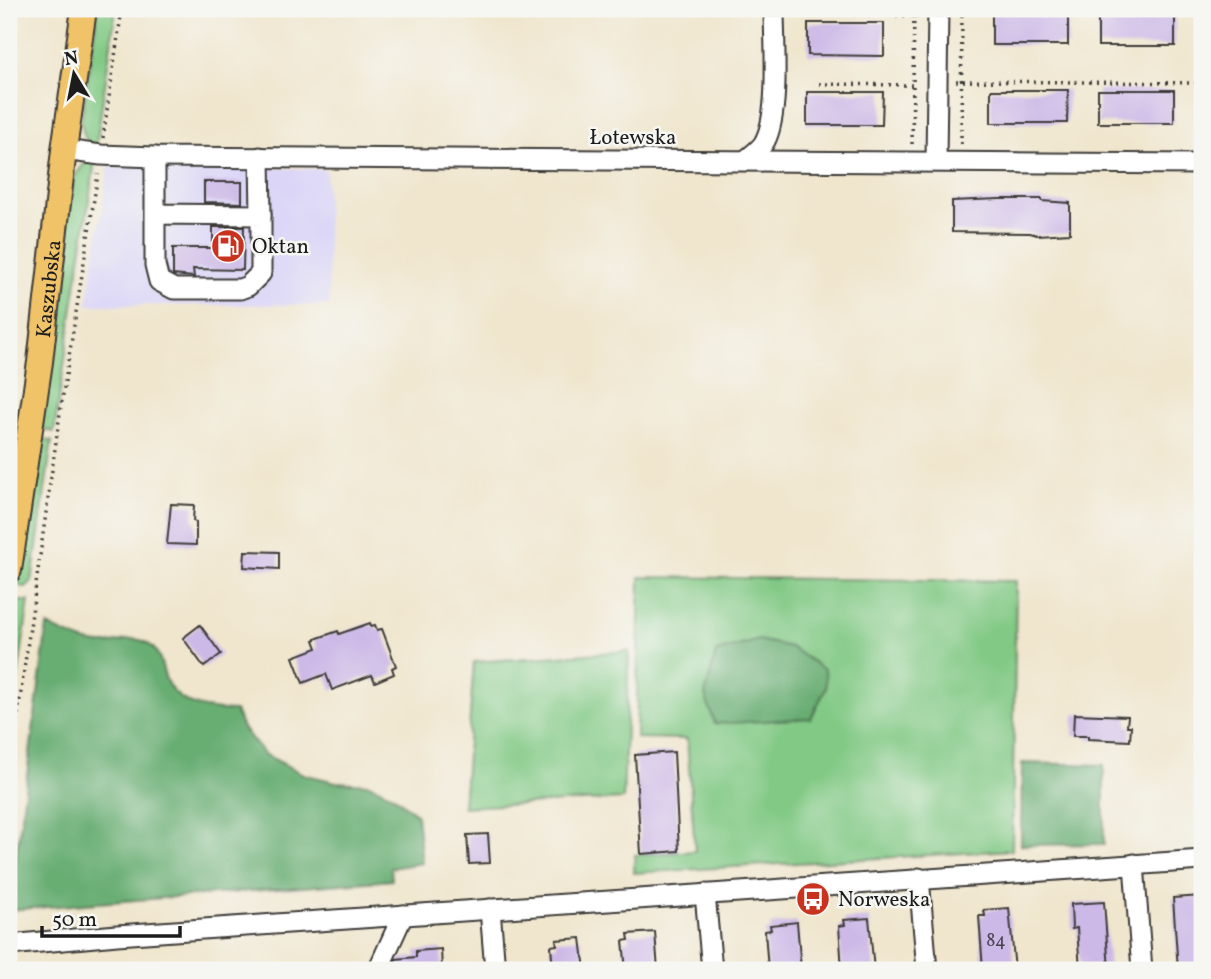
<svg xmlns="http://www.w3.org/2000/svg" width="1211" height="979" viewBox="0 0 1211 979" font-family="Vollkorn,serif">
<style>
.built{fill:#dbd6f7}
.green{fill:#81c984;stroke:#4e7250;stroke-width:2}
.forest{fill:#68ad72;stroke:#426447;stroke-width:2}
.building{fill:#cdb9e7}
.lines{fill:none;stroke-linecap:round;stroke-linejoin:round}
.minor-casing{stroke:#3c3a37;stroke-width:23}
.major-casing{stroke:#3c3a37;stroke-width:28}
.path{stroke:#3c3a37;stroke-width:3.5;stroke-dasharray:2 5;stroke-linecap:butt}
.minor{stroke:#fff;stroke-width:19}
.major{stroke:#f0c369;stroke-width:24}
.labels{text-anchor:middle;stroke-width:5;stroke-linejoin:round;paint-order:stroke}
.number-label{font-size:18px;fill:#48434f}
.street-label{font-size:21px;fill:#1c1c1c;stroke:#f6f6f2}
.poi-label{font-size:21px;fill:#1c1c1c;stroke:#f6f6f2;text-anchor:start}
</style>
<rect width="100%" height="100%" fill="#f6f6f2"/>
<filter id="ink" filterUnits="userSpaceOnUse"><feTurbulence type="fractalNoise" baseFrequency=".0143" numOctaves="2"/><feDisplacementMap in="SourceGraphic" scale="14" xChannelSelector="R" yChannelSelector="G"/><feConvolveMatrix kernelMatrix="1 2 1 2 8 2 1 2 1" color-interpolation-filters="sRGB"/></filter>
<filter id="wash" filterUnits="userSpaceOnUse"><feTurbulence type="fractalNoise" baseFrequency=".00686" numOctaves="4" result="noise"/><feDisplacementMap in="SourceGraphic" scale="28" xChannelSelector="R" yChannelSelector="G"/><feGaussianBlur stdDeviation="1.57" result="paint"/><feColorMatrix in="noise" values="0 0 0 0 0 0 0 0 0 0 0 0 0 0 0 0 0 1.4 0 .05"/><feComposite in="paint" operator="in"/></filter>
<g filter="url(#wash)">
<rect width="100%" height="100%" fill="#f0e6ce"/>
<polygon class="built" points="109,165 326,169 329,305 87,305"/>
<g class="green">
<path d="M98,9H116L96,147C84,143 84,134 81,122Z"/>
<polygon points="95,161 54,432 45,430 41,426 44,386 74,177 84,164"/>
<polygon points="45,440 52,441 32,581 26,587 19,586 16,582 36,446"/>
<polygon points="640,577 1016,581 1012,850 634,873 635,855 695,851 687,739 636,738"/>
<path d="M19,601H29L9,738C9,709 2,621 19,601Z"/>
<polygon points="629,651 623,799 463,807 474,662"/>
</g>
<g class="forest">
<path d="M47,626C66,633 83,644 103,644C120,645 133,632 150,645C163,655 161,671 168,684C182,708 211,710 235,711L244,730L264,754L303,774L336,782L369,784L393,795L417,815L422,863L391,868L392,880L9,910Z"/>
<polygon points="759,640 790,647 825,670 826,688 811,718 715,724 705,695 716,652"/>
<polygon points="1022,763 1104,765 1104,844 1021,845"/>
</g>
<g id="blocks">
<g class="building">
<rect x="992" y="12" width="76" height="33"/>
<rect x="1098" y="13" width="77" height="33"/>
<polygon points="808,23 884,23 884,56 808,55"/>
<polygon points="991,90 1068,90 1067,123 991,123"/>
<rect x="1098" y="90" width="76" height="33"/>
<polygon points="807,92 883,92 882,125 807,125"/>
<polygon points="204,182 242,182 242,203 204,202"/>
<polygon points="999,199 1042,199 1042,201 1070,203 1070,233 1037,235 1030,233 952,232 952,201"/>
<polygon points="213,227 244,227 243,270 193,269 194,277 173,275 173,248 213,248"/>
<polygon points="171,504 194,505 193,521 196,522 196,545 167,544"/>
<polygon points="245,551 279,552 279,569 244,567"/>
<polygon points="370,623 371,626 375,625 377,630 382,629 396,666 392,668 394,674 375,682 372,675 332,690 326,674 303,683 293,657 317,648 314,640 318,638 338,631 339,634"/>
<polygon points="200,625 221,654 204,667 183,638"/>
<polygon points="1074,714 1128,716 1127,726 1131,726 1130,741 1088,739 1088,736 1073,736"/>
<polygon points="674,752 679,851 641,854 635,755"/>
<polygon points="488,834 490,863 469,864 467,835"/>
<polygon points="1202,896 1202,970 1178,970 1173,898"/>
<polygon points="1104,902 1109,970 1080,970 1077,928 1072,929 1071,904"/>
<polygon points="1009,908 1015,970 983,970 979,916 985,916 984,910"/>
<polygon points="869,918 874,970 842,970 839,926 845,925 844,920"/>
<polygon points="797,922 801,970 768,970 765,931 771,930 770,925"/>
<polygon points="655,932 658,970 626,970 623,941 629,940 628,934"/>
<polygon points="581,938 585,970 553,970 551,946 557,945 556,940"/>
<polygon points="441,949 442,970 391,970 396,959 416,957 416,951"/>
</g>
</g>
</g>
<g filter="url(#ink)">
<use href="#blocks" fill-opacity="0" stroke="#3c3a37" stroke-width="2"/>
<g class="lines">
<g class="minor-casing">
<g id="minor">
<polyline points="64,150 101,155 155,157 1202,164"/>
<polyline points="260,157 261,215"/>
<path d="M746,160C752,155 762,148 765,141C780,112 774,42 774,9"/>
<polyline points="936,161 938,9"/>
<polyline points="155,214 261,215 261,273 248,286 240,289 174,289 159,281 155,265 155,157"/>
<polyline points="1134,864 1142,970"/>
<polyline points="919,878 927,970"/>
<polyline points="705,894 712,970"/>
<polyline points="490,909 495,970"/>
<polyline points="9,945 117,935 1202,860"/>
<polyline points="378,970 403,915"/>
</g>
</g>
<g class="major-casing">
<g id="major">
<path id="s1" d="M9,570L40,362L64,150L84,9"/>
</g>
</g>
<g class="path">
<polyline points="819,14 922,16"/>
<polyline points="956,81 1202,83"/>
<polyline points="819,84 913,85 914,9"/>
<polyline points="103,138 122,9"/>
<polyline points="912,144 913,85 915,85"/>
<polyline points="961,144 962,9"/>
<polyline points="9,777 60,413 98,174"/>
</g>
<use href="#minor" class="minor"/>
<use href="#major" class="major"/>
</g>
</g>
<defs>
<g id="fuel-disc" transform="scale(1.75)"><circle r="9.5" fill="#c8321e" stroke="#f6f6f2"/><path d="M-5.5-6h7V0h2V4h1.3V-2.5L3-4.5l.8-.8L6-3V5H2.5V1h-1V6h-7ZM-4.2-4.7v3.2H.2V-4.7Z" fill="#fff"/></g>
<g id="bus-disc" transform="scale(1.75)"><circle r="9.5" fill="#c8321e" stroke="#f6f6f2"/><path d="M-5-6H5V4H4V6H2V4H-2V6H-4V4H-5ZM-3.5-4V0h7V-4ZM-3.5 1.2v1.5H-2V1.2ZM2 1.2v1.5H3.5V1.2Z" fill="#fff"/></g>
</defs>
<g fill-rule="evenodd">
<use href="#fuel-disc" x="228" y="246"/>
<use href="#bus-disc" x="813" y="899"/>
</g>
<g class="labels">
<g class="number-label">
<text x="996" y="946">84</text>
</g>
<g class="street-label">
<text x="633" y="144">Łotewska</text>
<text dy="7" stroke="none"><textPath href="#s1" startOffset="284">Kaszubska</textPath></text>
</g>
<g class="poi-label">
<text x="252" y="253">Oktan</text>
<text x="838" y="906">Norweska</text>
</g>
</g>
<rect width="1211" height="979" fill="none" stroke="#f6f6f2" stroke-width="35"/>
<g transform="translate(74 74) rotate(350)" stroke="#f6f6f2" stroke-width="5" paint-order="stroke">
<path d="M0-5L12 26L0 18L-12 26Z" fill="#1c1c1c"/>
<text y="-10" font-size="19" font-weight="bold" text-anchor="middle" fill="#1c1c1c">N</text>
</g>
<path d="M42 926v10h138v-10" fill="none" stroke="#1c1c1c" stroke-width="3.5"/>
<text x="52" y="926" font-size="21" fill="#1c1c1c" stroke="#f6f6f2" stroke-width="5" paint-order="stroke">50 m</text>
</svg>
